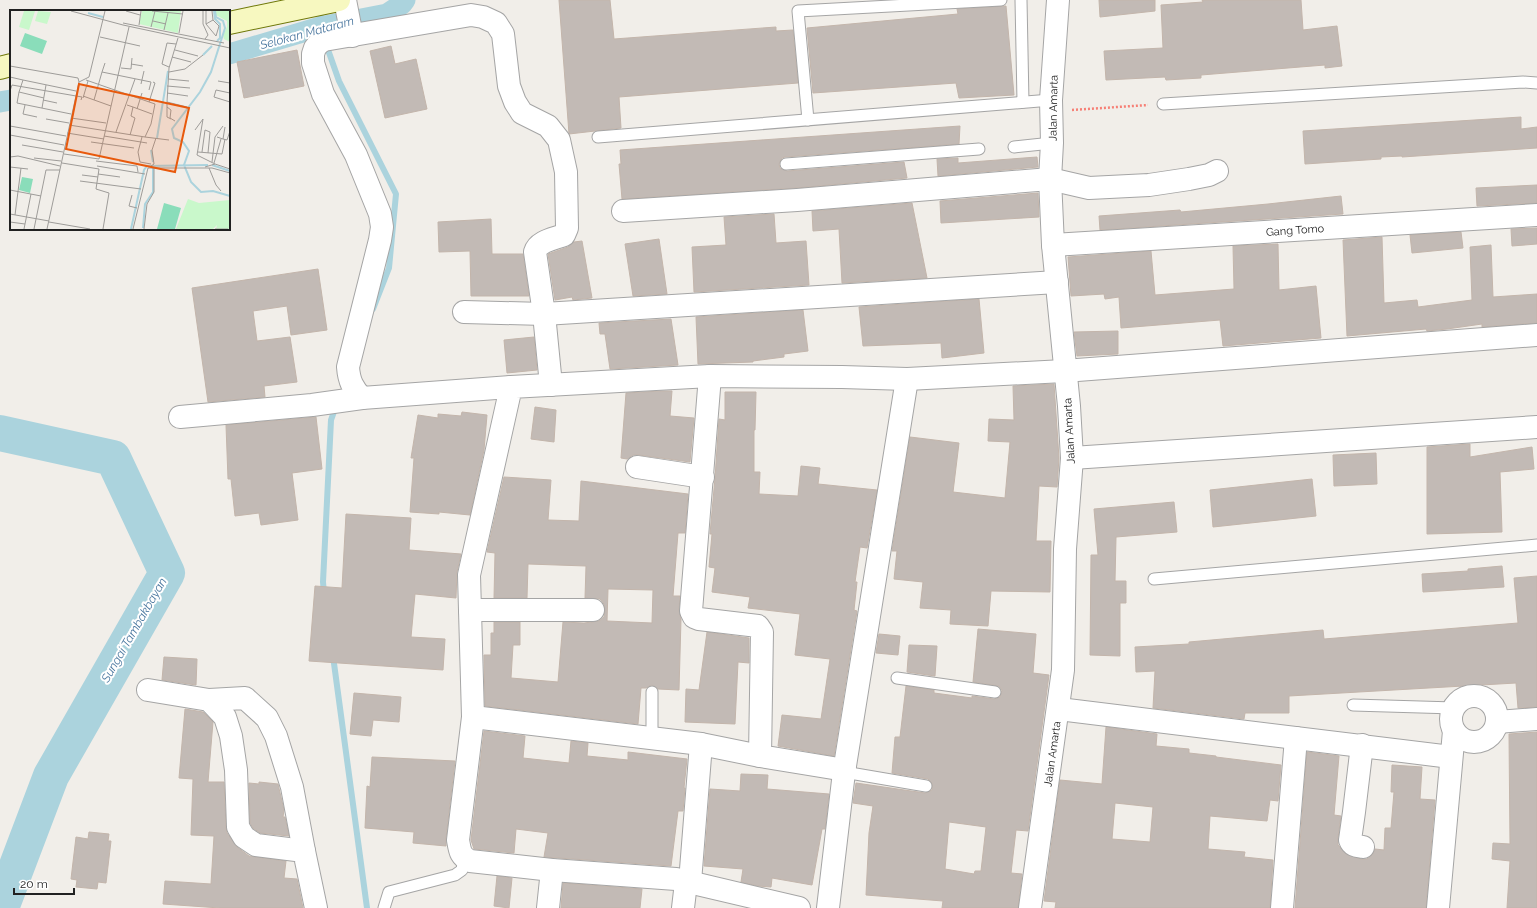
<svg xmlns="http://www.w3.org/2000/svg" width="1537" height="908" viewBox="0 0 1537 908" font-family="Raleway,sans-serif">
<style>
.lines{fill:none;stroke-linecap:round;stroke-linejoin:round}
.stream{stroke:#abd3dd;stroke-width:6}
.canal{stroke:#abd3dd;stroke-width:21}
.river{stroke:#abd3dd;stroke-width:36}
.building{fill:#c2bab5;stroke:#c3b5ab;fill-rule:evenodd}
.lane-casing{stroke:#a5a5a5;stroke-width:13}
.street-casing{stroke:#a5a5a5;stroke-width:24}
.secondary-casing{stroke:#6f7809;stroke-width:24}
.path{stroke:#f67f75;stroke-width:2.5;stroke-dasharray:2 2;stroke-linecap:butt}
.lane{stroke:#fff;stroke-width:11}
.street{stroke:#fff;stroke-width:22}
.secondary{stroke:#f7f8c0;stroke-width:22}
.labels{text-anchor:middle;stroke-width:4;stroke-linejoin:round;paint-order:stroke}
.street-label{font-size:11px;fill:#212121;stroke:#fff}
.water-label{font-size:12px;font-style:italic;fill:#4a779f;stroke:#fff}
.inset-river{fill:none;stroke:#abd3dd;stroke-width:2}
.inset-road{fill:none;stroke:#9e9c99;stroke-width:1}
.view{fill:#e8590c;fill-opacity:0.15;stroke:#e8590c;stroke-width:2}
.inset-edge{fill:none;stroke:#212121;stroke-width:2}
</style>
<rect width="100%" height="100%" fill="#f1eee9"/>
<g class="lines">
<g class="stream">
<polyline points="321,9 320,27 339,81 396,194 389,268 373,309"/>
<polyline points="324,593 323,582 331,420 336,406"/>
<polyline points="333,656 367,908"/>
</g>
<g class="canal">
<polyline points="229,54 320,27 387,14 402,4 405,0"/>
<polyline points="0,102 11,100"/>
</g>
<polyline class="river" points="0,433 113,458 167,573 51,776 1,908"/>
</g>
<g class="building">
<polygon points="559,0 610,0 614,39 776,27 776,31 793,30 798,83 619,97 621,128 569,134"/>
<polygon points="1099,0 1155,0 1155,11 1100,17"/>
<polygon points="1202,0 1301,0 1303,30 1337,26 1342,66 1325,68 1325,65 1201,75 1201,78 1166,80 1165,77 1106,80 1104,51 1163,48 1161,5 1203,2"/>
<polygon points="1006,6 1014,95 959,98 956,83 813,93 807,28 958,14 957,9"/>
<polygon points="391,46 395,64 416,59 427,109 385,118 370,51"/>
<polygon points="297,50 304,86 244,98 237,62"/>
<polygon points="1521,117 1521,129 1537,127 1537,148 1402,157 1402,156 1381,157 1381,159 1305,164 1303,131"/>
<polygon points="960,126 959,144 785,157 782,158 779,164 780,168 787,171 904,162 907,178 796,188 622,199 619,164 621,164 620,150"/>
<polygon points="1037,157 1038,167 938,176 937,159 958,158 958,163"/>
<polygon points="1537,185 1537,203 1477,206 1476,188"/>
<polygon points="1038,193 1039,217 941,223 940,201"/>
<polygon points="1341,196 1343,214 1100,230 1099,216 1180,210 1181,212 1268,204"/>
<polygon points="912,203 927,278 842,283 839,229 813,231 812,211"/>
<polygon points="774,214 776,243 806,241 809,285 694,292 692,247 726,245 724,217"/>
<polygon points="491,219 492,254 523,254 529,296 471,296 470,251 439,252 438,222"/>
<polygon points="1537,228 1537,244 1512,246 1511,229"/>
<polygon points="1461,232 1463,248 1412,253 1410,235"/>
<polygon points="1382,237 1384,303 1417,300 1418,307 1472,300 1470,247 1491,245 1493,297 1537,294 1537,323 1482,327 1482,324 1447,329 1427,331 1426,329 1347,336 1343,240"/>
<polygon points="659,239 667,294 633,296 625,244"/>
<polygon points="582,241 592,298 573,300 572,297 555,300 548,254 568,247 574,242"/>
<polygon points="1278,244 1279,290 1316,286 1321,338 1223,346 1220,320 1121,328 1119,297 1105,299 1104,294 1071,296 1068,257 1151,251 1155,295 1234,289 1233,246"/>
<polygon points="318,269 327,330 291,335 287,306 253,311 257,341 290,337 297,382 264,386 265,397 208,402 192,288"/>
<polygon points="979,299 984,353 942,358 941,343 863,346 859,307"/>
<polygon points="803,310 808,351 784,354 784,357 753,361 753,362 698,364 696,317"/>
<polygon points="671,319 678,365 610,369 605,334 600,334 599,323"/>
<polygon points="1118,331 1118,354 1077,356 1074,332"/>
<polygon points="534,337 537,370 507,373 504,340"/>
<polygon points="1054,384 1059,458 1057,487 1039,486 1036,541 1051,541 1050,592 991,591 988,626 950,624 951,610 920,608 923,582 894,579 897,551 892,551 910,437 959,443 953,492 1005,498 1010,442 988,441 989,419 1014,420 1013,386"/>
<polygon points="661,391 672,391 670,416 694,418 690,462 639,455 633,455 627,459 621,458 626,393"/>
<polygon points="725,392 756,392 755,430 754,430 754,472 760,472 759,494 798,496 801,466 820,468 818,484 877,490 867,548 860,547 855,582 857,582 854,610 857,611 834,756 778,746 782,715 821,719 830,659 795,655 800,614 748,608 750,597 712,592 715,568 709,567 712,534 710,534 715,478 719,419 725,420"/>
<polygon points="535,407 556,410 554,442 531,439"/>
<polygon points="462,412 487,415 484,450 470,515 439,512 439,514 410,512 414,458 411,458 418,415 438,418 438,414 461,416"/>
<polygon points="316,417 322,469 292,473 298,520 261,525 259,513 235,516 231,479 228,479 226,425"/>
<polygon points="1470,444 1470,457 1532,447 1534,469 1500,472 1502,532 1427,534 1427,447"/>
<polygon points="1376,453 1377,484 1334,486 1333,455"/>
<path d="M504,477L551,480L548,520L579,521L581,481L688,494L685,533H678L673,596H680L679,610L681,619L679,690L658,689L652,685L646,688H641L638,724L485,706L484,655H491V633H494V622H520V645H513L511,678L558,682L563,622L584,623L599,621L604,617L605,610L604,604L600,599L585,598L586,566L528,564L527,598H494L495,553L487,552ZM608,589L653,590L652,623L607,621Z"/>
<polygon points="1312,479 1316,516 1213,527 1210,490"/>
<polygon points="1174,502 1177,532 1116,537 1115,581 1126,581 1126,603 1120,603 1120,656 1090,655 1091,555 1098,555 1094,509"/>
<polygon points="346,514 411,518 409,550 461,554 457,572 456,598 415,594 411,637 445,639 443,670 309,661 315,586 342,588"/>
<polygon points="1502,566 1504,587 1423,592 1422,574 1468,571 1468,569"/>
<polygon points="1537,576 1537,707 1518,708 1516,683 1289,696 1289,713 1245,713 1244,719 1153,708 1155,671 1136,672 1135,647 1189,644 1189,642 1323,630 1324,639 1518,623 1514,578"/>
<path d="M978,629L1036,634L1033,673L1049,675L1028,831L1016,830L1011,873L1022,874L1018,908H942L943,901L866,895L869,833L873,806L853,803L856,783L925,793L932,790V783L928,779L892,773L895,737H900L906,686L934,690V693L972,698V696L994,699L1000,697L1002,690L999,686L973,682ZM949,822L986,827L981,871H975L974,874L945,869Z"/>
<polygon points="707,632 749,638 749,663 738,662 735,724 685,722 686,689 699,690"/>
<polygon points="879,634 900,636 898,655 876,653"/>
<polygon points="909,645 937,646 935,676 907,672"/>
<polygon points="164,657 197,659 196,685 162,680"/>
<polygon points="354,693 401,697 399,722 373,720 371,736 350,734"/>
<polygon points="185,709 203,712 213,722 208,782 224,782 226,827 227,833 237,847 249,856 286,861 284,878 297,879 303,908 220,908 163,904 165,881 211,884 214,836 191,835 193,779 179,778"/>
<path d="M1106,727L1157,734L1156,746L1189,749V753L1216,756V757L1281,765L1278,801L1270,800L1267,821L1210,816L1208,849L1245,852L1244,857L1273,860L1270,908H1055L1056,902L1044,901L1060,780L1102,784ZM1115,803L1153,807L1150,842L1112,839Z"/>
<polygon points="484,731 525,736 523,758 569,763 571,741 588,743 587,756 628,760 628,752 687,759 684,788 685,788 683,811 678,811 671,866 544,857 548,833 516,829 514,853 474,849 471,840"/>
<polygon points="1537,732 1537,908 1507,908 1510,861 1492,859 1493,843 1510,844 1509,734"/>
<polygon points="1307,752 1339,756 1334,815 1341,816 1338,838 1338,845 1346,854 1361,859 1367,859 1372,855 1375,849 1384,850 1385,828 1391,828 1394,792 1391,792 1392,765 1422,767 1420,799 1435,800 1426,908 1295,908"/>
<polygon points="372,757 455,761 446,838 446,846 413,843 414,832 365,828 367,786 370,787"/>
<polygon points="741,774 768,775 767,789 829,794 825,829 822,829 812,885 772,878 771,887 758,886 741,882 743,869 704,866 710,789 740,791"/>
<polygon points="259,782 278,784 284,810 283,817 285,817 289,836 260,833 253,828 250,823 249,783 259,784"/>
<polygon points="89,832 109,834 108,841 111,841 106,883 98,882 97,889 76,887 77,880 71,879 76,837 88,839"/>
<polygon points="497,876 512,878 509,908 494,906"/>
<polygon points="563,883 642,889 640,908 561,908"/>
</g>
<g class="lines">
<g class="lane-casing">
<g id="lane">
<polyline points="1021,0 1023,102"/>
<polyline points="1163,104 1523,82 1537,83"/>
<polyline points="808,120 798,11 1001,0"/>
<polyline points="598,137 1051,100"/>
<polyline points="1014,147 1052,143"/>
<polyline points="786,164 979,149"/>
<polyline points="1154,579 1537,545"/>
<polyline points="897,678 995,692"/>
<polyline points="652,692 652,738"/>
<polyline points="1353,705 1454,708"/>
<polyline points="844,772 926,786"/>
<polyline points="384,908 389,892 455,875 462,870 464,858"/>
</g>
</g>
<g class="street-casing">
<g id="street">
<polyline points="345,0 352,36"/>
<polyline points="623,211 797,200 1050,179 1089,188 1149,185 1189,179 1209,175 1217,171"/>
<polyline points="1053,245 1537,215"/>
<polyline points="464,312 544,314 1057,282"/>
<polyline points="710,376 691,611 694,617 699,619 758,626 762,632 760,756 845,770"/>
<path d="M362,398C353,389 349,381 348,367L380,240L382,227L380,214L356,155L323,94L313,63V54L315,48L319,43L324,40L471,15L483,17L496,23L503,34L509,86L515,102L522,113L548,126L559,140L566,172L567,228L564,235C554,239 538,241 535,252L544,314L551,385"/>
<polyline points="180,417 312,405 362,398 511,387"/>
<polyline points="1072,458 1537,427"/>
<polyline points="637,467 703,477"/>
<polyline points="470,610 593,610"/>
<polyline points="148,690 209,700 225,717 231,736 236,770 238,827 244,837 256,845 304,851 316,908"/>
<circle cx="1474" cy="719" r="23"/>
<polyline points="209,700 245,698 267,718 276,736 292,787 304,851"/>
<polyline points="1059,709 1451,757"/>
<polyline points="473,717 701,744 760,756"/>
<polyline points="1497,722 1537,719"/>
<path d="M1362,745L1354,812L1350,840C1352,846 1357,846 1363,847"/>
<polyline points="548,908 552,870"/>
<polyline points="683,908 685,891 690,882 701,744"/>
<path d="M799,908L676,879L552,870L470,861C460,856 460,851 458,840L473,717L469,575L511,387L710,376L842,377L907,379L1064,371L1537,335"/>
<polyline points="828,908 844,772 907,379"/>
<polyline points="1030,908 1063,670 1065,549 1072,458 1069,406 1053,245 1050,179 1052,143 1051,100 1058,0"/>
<polyline points="1282,908 1296,738"/>
<polyline points="1438,908 1454,731"/>
</g>
</g>
<g class="secondary-casing">
<g id="secondary">
<polyline points="229,23 339,0"/>
<polyline points="0,68 11,65"/>
</g>
</g>
<polyline class="path" points="1072,110 1148,105"/>
<use href="#lane" class="lane"/>
<use href="#street" class="street"/>
<use href="#secondary" class="secondary"/>
</g>
<g class="labels">
<g class="street-label">
<text transform="translate(1053 108) rotate(-89)" y="4">Jalan Amarta</text>
<text transform="translate(1295 230) rotate(-4)" y="4">Gang Tomo</text>
<text transform="translate(1069 431) rotate(-93)" y="4">Jalan Amarta</text>
<text transform="translate(1052 754) rotate(-82)" y="4">Jalan Amarta</text>
</g>
<g class="water-label">
<text transform="translate(307 33) rotate(-15)" y="4">Selokan Mataram</text>
<text transform="translate(134 630) rotate(-60)" y="4">Sungai Tambakbayan</text>
</g>
</g>
<g transform="translate(10 10)">
<rect width="220" height="220" fill="#f1eee9"/>
<path d="M14,1H25L19,20L9,17ZM28,1L41,2L37,14L25,11ZM132,1H171L168,23L129,14ZM206,1H220V32L214,29L213,25L217,17V11L206,5ZM178,189L189,193L220,190V219H206L207,215L203,219H166Z" fill="#c9f8cb"/>
<path d="M15,23L37,31L32,44L10,36ZM12,167L23,169L20,183L9,180ZM154,193L171,198L165,219H147Z" fill="#8addba"/>
<path class="inset-river" d="M204,1L205,9L210,14V28L207,31M205,1L206,7L213,11L215,18L201,62L190,82L162,119L164,128L173,132L179,141L174,155L181,172L191,182L203,181L220,186M78,3L93,7M193,45L202,36M147,128L158,61M141,140L143,152M202,155L220,161M133,218L135,194L143,182V155M121,219L134,160L137,156L198,155"/>
<path class="inset-road" d="M61,1L113,15L220,38M116,1L130,5M142,1L173,4M193,1V14L198,25L195,29M196,1V14L206,26L209,16L203,10M143,11L156,14M113,13L214,33M196,14L203,10L202,1M129,15L131,1M141,17L145,1M154,20L158,3M169,23L173,1M90,27L130,36M168,28L159,58L157,92L177,97M165,40L188,46M162,47L181,52M95,53L92,62L141,72L139,80M121,54L133,56M0,56L68,68M159,57L152,54L157,33L166,34M111,58L121,59L122,48M159,62L175,59L193,45M0,67L13,70M68,68L69,72L79,67L95,1M158,69L179,71M208,71L220,73M131,74L134,61M157,76L180,78M0,81L2,75L72,87L71,90M9,82L13,70L66,81M157,83L178,86M220,83L206,80L204,87L220,92M73,86L101,96M34,88L9,82L7,93L61,104M73,88L78,71M33,90L47,93M84,90L92,62M139,92L145,73L143,72M157,92V97L161,100L160,108L165,111M15,95L13,104L27,107M117,95L123,97L121,106L125,108L120,125M123,97L142,104M157,97V107L161,109M32,98L36,75M127,99L132,83M61,108L96,113M36,109L59,113M59,115L135,127L141,114L145,94L76,70M0,116L56,126M185,120L193,109L187,145L205,154M106,122L125,69M57,123L94,129M0,125L54,135M94,126L137,133M132,127L128,142L130,152L141,154M135,127L159,130M207,127L213,129L215,117M213,129L217,130L220,121M81,132L124,138M12,135L53,142M188,142L212,144L215,129M192,142L195,120L200,122L198,143M54,144L89,149L119,17M0,147L8,146L50,156M24,148L51,151M86,151L127,156L128,162M202,152L205,127L213,116M52,153L89,159L86,179L99,183L93,219M204,153L211,129M87,156L135,164M141,156L144,154L142,140L146,128M0,157L18,159M195,157L205,154L220,159M199,158L206,175L211,181M88,164L110,167M72,165L88,167M70,171L131,179M0,180L31,186M122,185L119,196L127,198M0,204L39,211M5,205L11,158M0,212L15,214M39,212L80,219M14,219L21,184M24,219L36,160H50M37,219L69,72M123,219L138,158H202L220,163M134,219L137,194L144,182V157M205,219H218"/>
<path class="view" d="M69,74L179,98L165,162L56,139Z"/>
<rect width="220" height="220" class="inset-edge"/>
</g>
<path d="M14 888v6h60v-6" fill="none" stroke="#212121" stroke-width="2"/>
<text x="20" y="888" font-size="12" fill="#212121" stroke="#ffffff" stroke-width="3" paint-order="stroke">20 m</text>
</svg>
